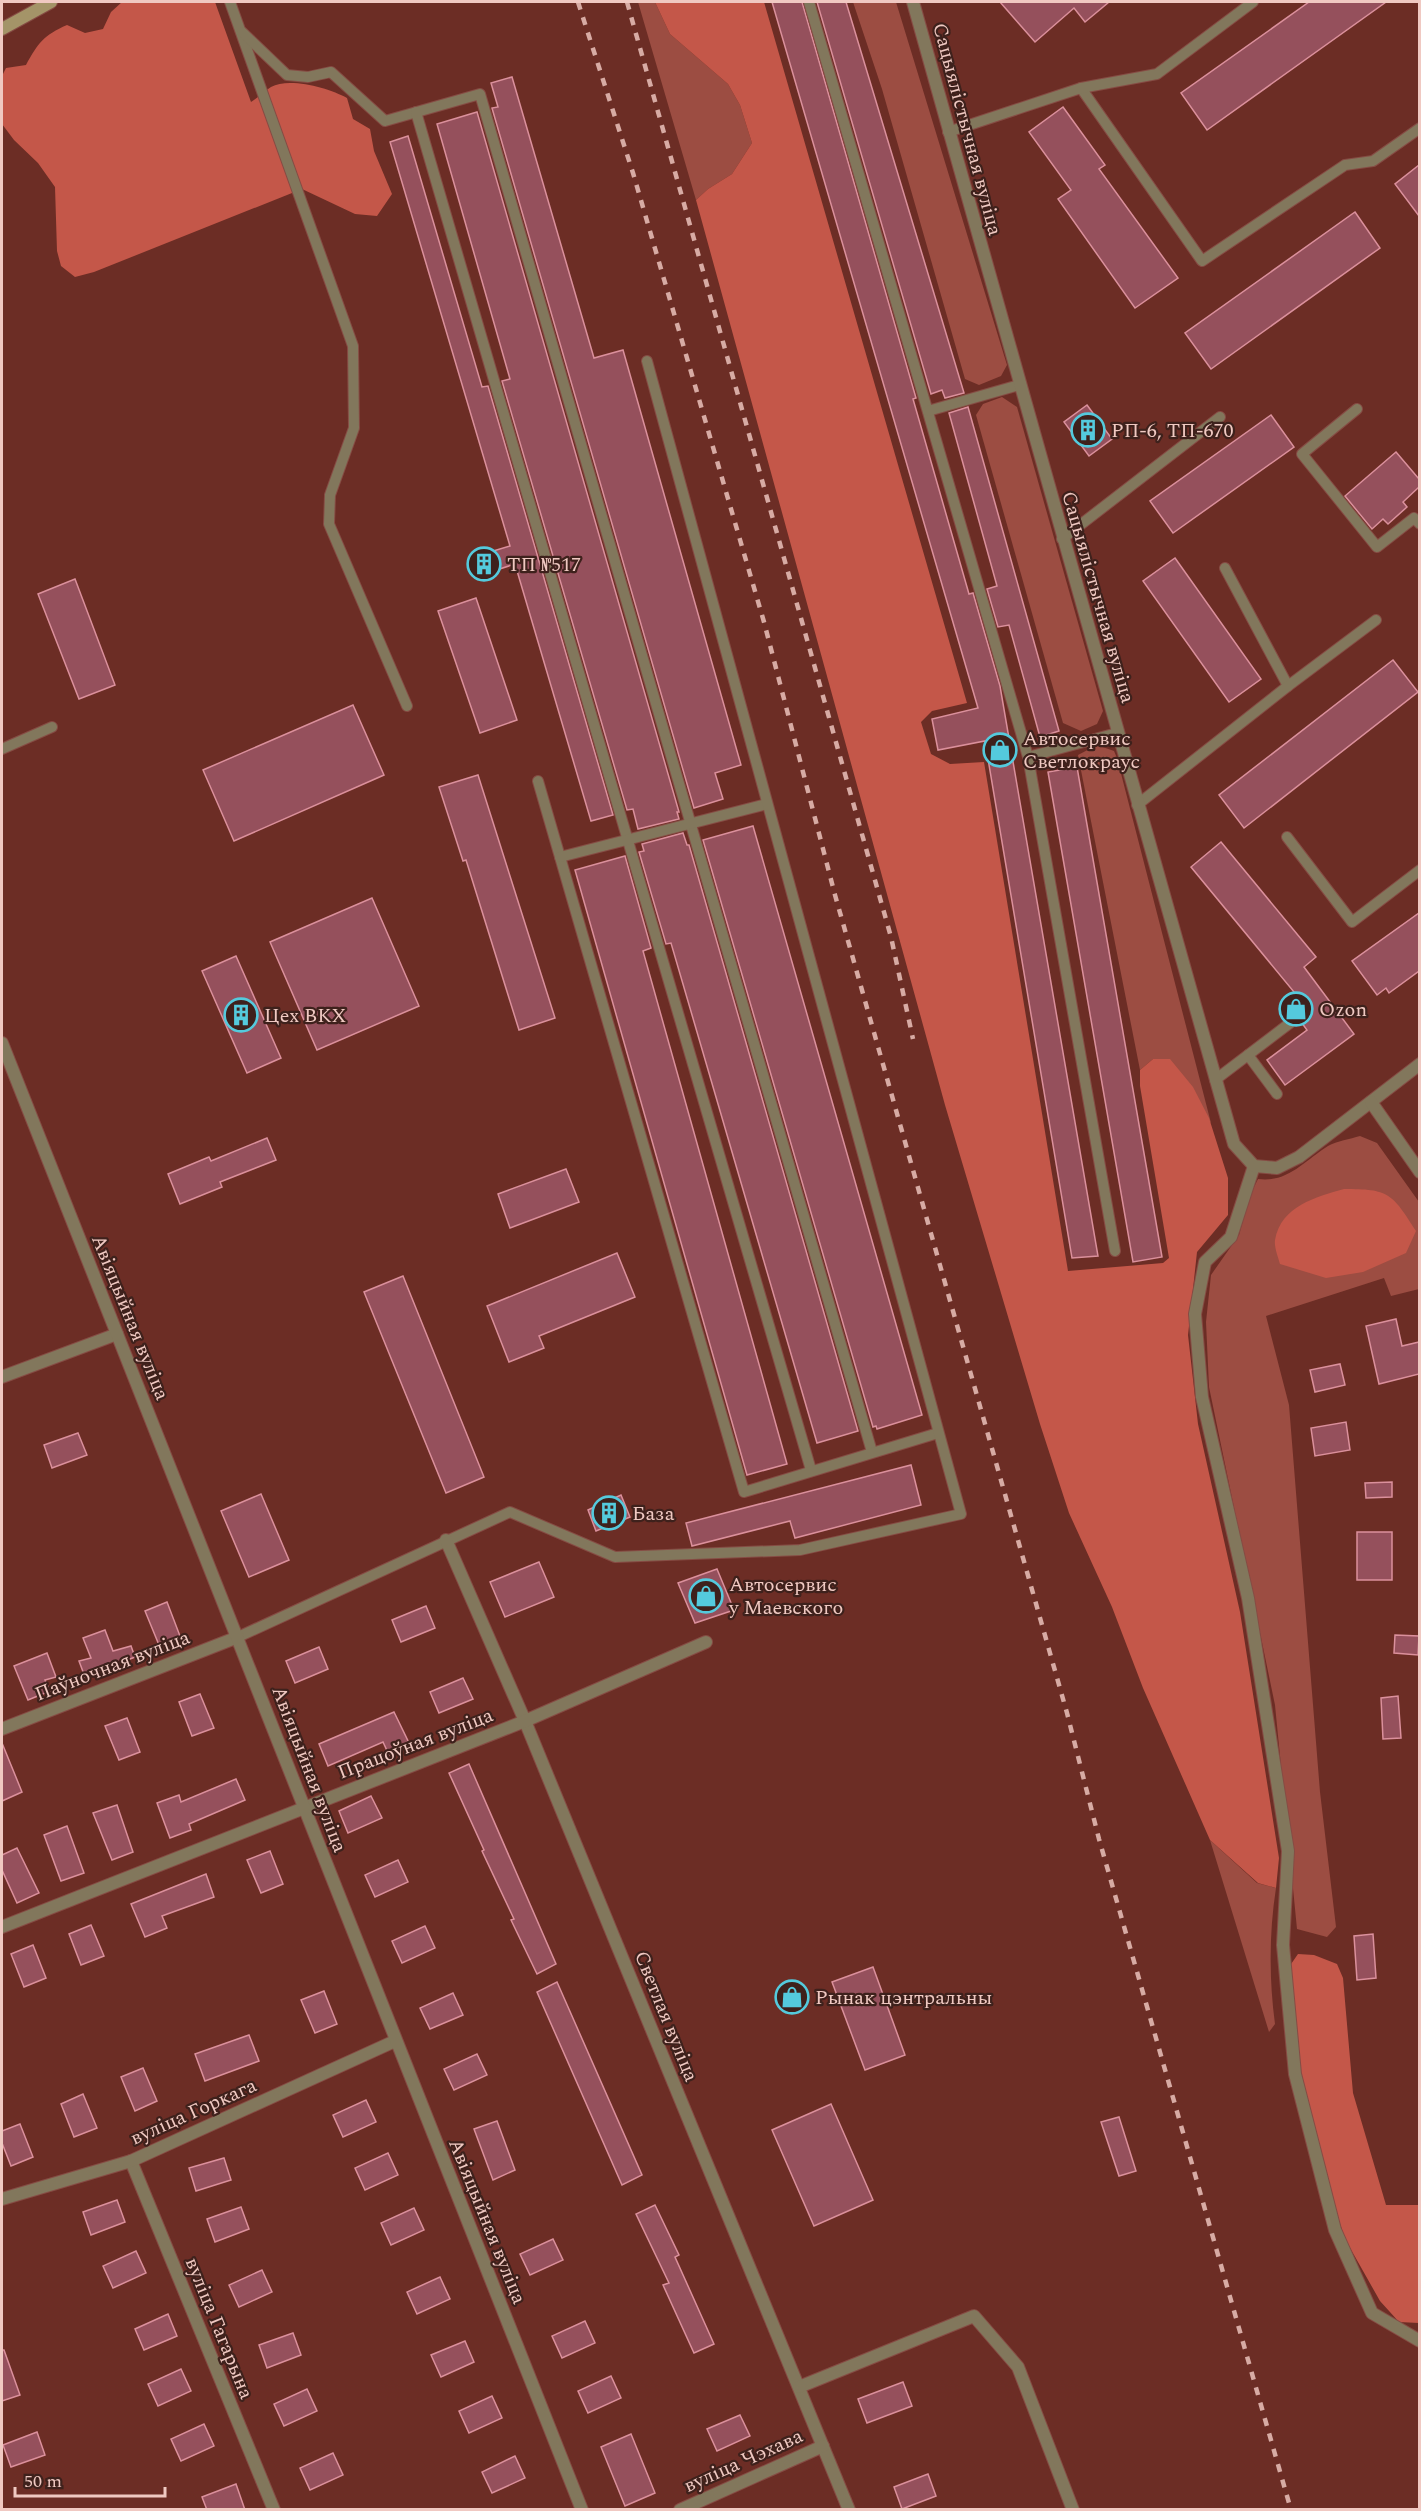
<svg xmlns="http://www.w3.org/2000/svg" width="1421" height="2511" viewBox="0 0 1421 2511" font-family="Spectral,serif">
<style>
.green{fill:#9c4d42}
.forest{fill:#c45749}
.building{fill:#95505c;stroke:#db909c;stroke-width:1.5}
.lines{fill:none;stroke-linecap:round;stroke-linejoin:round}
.service-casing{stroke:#864c44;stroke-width:12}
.minor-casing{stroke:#864c44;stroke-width:14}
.tertiary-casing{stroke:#864c44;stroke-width:14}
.secondary-casing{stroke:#864c44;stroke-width:14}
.service{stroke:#82775c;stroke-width:10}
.minor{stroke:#82775c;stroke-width:12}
.tertiary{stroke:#82775c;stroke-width:12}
.secondary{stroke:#a49468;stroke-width:12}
.rail{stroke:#d7aba4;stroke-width:4.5;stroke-dasharray:8 8;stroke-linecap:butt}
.labels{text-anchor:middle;stroke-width:4.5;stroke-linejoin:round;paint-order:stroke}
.street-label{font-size:20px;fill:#f0c9c2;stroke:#3e211c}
.poi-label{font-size:20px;fill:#f0c9c2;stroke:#3e211c;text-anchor:start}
</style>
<rect width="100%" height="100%" fill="#6c2d25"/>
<g class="green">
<polygon points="638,2 655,2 670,34 728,84 740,105 752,143 732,174 708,189 696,200"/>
<polygon points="853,2 896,2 1007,365 1001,376 979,385 965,379 882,89"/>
<polygon points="1002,397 1017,407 1103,711 1097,724 1081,731 1063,723 976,415 983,404"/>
<polygon points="1097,745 1114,751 1117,758 1211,1123 1153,1059 1140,1070 1078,755"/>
<path d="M1360,1136L1377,1143L1419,1202V1289L1391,1296L1384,1278L1266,1316L1289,1405L1320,1792L1336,1927L1327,1937L1297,1929L1275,1705L1209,1387L1206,1322L1211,1275L1239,1235L1250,1195L1258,1179C1288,1183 1304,1161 1328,1146C1337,1141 1350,1139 1360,1136Z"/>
<path d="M1210,1840L1257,1883L1276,1888C1269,1933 1269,1979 1275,2024L1269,2032Z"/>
</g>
<g class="forest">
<path d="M122,2H215L251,102C258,98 264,91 271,87C289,77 329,88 347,98L353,119L370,129L374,151L392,194L377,216L355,214L302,189L94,272L75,277L61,266L57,251L55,187L38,163L14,140L2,124V76L6,68L26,65C38,43 44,35 67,25L85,33L103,29L111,12Z"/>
<polygon points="655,2 764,2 967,703 932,711 921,722 931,754 950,764 984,762 1068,1271 1163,1263 1169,1258 1140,1086 1140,1070 1153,1059 1170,1059 1193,1087 1209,1118 1228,1178 1228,1215 1197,1252 1188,1335 1198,1424 1240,1612 1279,1858 1276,1888 1258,1883 1210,1840 1143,1688 1112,1607 1069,1513 1040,1424 945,1105 696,200 708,189 732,174 752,143 740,105 728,84 670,34"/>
<path d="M1344,1189C1389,1189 1392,1193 1416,1231L1406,1253L1363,1272L1326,1278L1280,1264C1278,1257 1274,1247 1275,1240C1281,1206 1316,1197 1344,1189Z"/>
<polygon points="1298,1954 1314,1955 1337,1964 1343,1978 1353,2093 1386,2205 1419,2205 1419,2323 1399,2322 1380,2301 1345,2239 1332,2199 1300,2078 1289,1967"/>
</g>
<g class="building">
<polygon points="772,2 802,2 916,398 913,399 969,594 973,593 1000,686 1098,1256 1072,1258 985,741 938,750 932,719 978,708"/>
<polygon points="817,2 846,2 964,393 945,398 942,390 931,394"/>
<polygon points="1000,2 1109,2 1085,22 1074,8 1035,42"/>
<polygon points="1309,2 1386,2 1207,130 1181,93"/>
<polygon points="512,77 594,358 623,350 741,765 715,773 723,799 694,808 492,108 498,107 491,83"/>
<polygon points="1063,107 1105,165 1099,169 1178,278 1135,308 1058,199 1071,190 1029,132"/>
<polygon points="477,112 679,812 677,812 679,819 638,829 633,809 627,810 502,381 510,379 437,124"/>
<polygon points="408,136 482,387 488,386 613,815 591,821 515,564 478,576 473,557 510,546 390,142"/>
<polygon points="1419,165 1419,216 1395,184"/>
<polygon points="1355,212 1380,248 1211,369 1185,333"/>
<polygon points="1087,405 1112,439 1089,456 1064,422"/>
<polygon points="968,407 1059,731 1040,737 1009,625 998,627 987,589 997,586 949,413"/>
<polygon points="1271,415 1294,447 1173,533 1150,501"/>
<polygon points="1396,452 1419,479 1419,487 1403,502 1407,507 1388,524 1383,519 1372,529 1345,496"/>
<polygon points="1175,558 1261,679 1229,702 1143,581"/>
<polygon points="75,579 115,685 79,699 38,594"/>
<polygon points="476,598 517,720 480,733 438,611"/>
<polygon points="1393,660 1418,692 1244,828 1219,795"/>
<polygon points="353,705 384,775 234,841 203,770"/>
<polygon points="1077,767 1162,1257 1133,1262 1048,772"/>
<polygon points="478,775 555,1018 519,1030 466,860 463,861 439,787"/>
<polygon points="753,826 922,1415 877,1429 876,1426 873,1427 703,840"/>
<polygon points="683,833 687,845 689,845 858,1431 817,1443 671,943 666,944 639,852 644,851 642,844"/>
<polygon points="1221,842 1316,957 1304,967 1354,1034 1285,1085 1267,1060 1307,1030 1289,1005 1299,998 1191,867"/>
<polygon points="625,856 651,948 643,951 787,1464 747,1475 575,870"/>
<polygon points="372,898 419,1006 317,1050 270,942"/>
<polygon points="1419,913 1419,971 1389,993 1386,988 1377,995 1352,961"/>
<polygon points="236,956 281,1058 247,1073 202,971"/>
<polygon points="267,1138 276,1160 220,1182 222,1187 180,1204 168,1174 209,1157 211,1161"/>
<polygon points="566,1169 579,1202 510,1228 498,1194"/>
<polygon points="617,1253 635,1297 539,1336 544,1348 509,1362 487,1306"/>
<polygon points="403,1276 484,1477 446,1493 364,1292"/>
<polygon points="1396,1319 1402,1346 1419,1342 1419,1374 1379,1384 1366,1326"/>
<polygon points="1340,1364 1345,1385 1315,1392 1310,1370"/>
<polygon points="1346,1422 1350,1450 1315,1456 1311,1428"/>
<polygon points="78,1433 87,1455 52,1468 44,1445"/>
<polygon points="911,1465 921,1505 795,1538 790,1521 692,1546 686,1523"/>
<polygon points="1392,1482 1392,1497 1366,1498 1365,1483"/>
<polygon points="261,1494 289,1560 249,1577 221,1511"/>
<polygon points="621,1495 630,1517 596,1531 588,1510"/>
<rect x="1357" y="1532" width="35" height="48"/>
<polygon points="539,1562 554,1597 505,1617 490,1582"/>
<polygon points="717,1569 734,1610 695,1623 678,1583"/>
<polygon points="167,1602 180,1636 159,1645 145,1611"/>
<polygon points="426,1606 435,1628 401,1642 392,1620"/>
<polygon points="105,1630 113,1651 131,1646 135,1657 85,1677 79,1661 91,1658 83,1638"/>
<polygon points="1395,1635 1419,1636 1418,1655 1394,1653"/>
<polygon points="319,1647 328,1669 295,1683 286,1661"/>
<polygon points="47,1653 56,1677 45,1680 50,1691 28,1700 14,1666"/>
<polygon points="463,1678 473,1699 439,1713 430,1692"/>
<polygon points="200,1694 214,1728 192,1736 179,1702"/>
<polygon points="1398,1696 1401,1738 1383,1739 1381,1698"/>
<polygon points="394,1712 410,1745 389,1755 383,1742 328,1766 319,1744"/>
<polygon points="127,1718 140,1752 119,1760 105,1726"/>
<polygon points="2,1743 22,1792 2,1801"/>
<polygon points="469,1764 556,1964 537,1974 511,1920 514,1919 482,1851 484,1850 449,1773"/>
<polygon points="236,1779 245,1800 189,1824 191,1830 170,1838 157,1803 179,1795 181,1802"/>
<polygon points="371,1796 382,1818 348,1833 339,1811"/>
<polygon points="117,1805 133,1852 112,1860 93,1813"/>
<polygon points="67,1826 84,1873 61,1881 44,1835"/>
<polygon points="17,1848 39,1893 17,1903 2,1870 2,1855"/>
<polygon points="270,1851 283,1884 261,1893 247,1860"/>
<polygon points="398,1860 408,1882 375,1897 365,1875"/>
<polygon points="206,1874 214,1897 162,1916 167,1928 145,1937 131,1904"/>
<polygon points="91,1925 104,1956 81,1965 69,1934"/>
<polygon points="425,1926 435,1948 402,1963 392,1941"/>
<polygon points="1373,1934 1376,1978 1357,1980 1354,1936"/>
<polygon points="33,1945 46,1978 24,1987 11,1954"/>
<polygon points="873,1967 905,2055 865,2070 832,1982"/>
<polygon points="557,1982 642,2175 622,2185 537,1992"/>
<polygon points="324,1991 337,2024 315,2033 301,2000"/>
<polygon points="453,1993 463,2015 430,2029 420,2008"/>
<polygon points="249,2035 259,2061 205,2081 195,2054"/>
<polygon points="477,2054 487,2075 454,2090 444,2069"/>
<polygon points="143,2068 157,2101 135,2111 121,2077"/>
<polygon points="83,2094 97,2128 74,2137 61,2104"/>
<polygon points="366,2100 376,2122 343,2137 333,2115"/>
<polygon points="831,2104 873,2200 814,2226 772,2130"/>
<polygon points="1119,2117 1136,2171 1119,2176 1101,2122"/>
<polygon points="497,2121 515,2170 493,2180 474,2129"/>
<polygon points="20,2124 33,2157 11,2166 2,2143 2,2131"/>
<polygon points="388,2153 398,2175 365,2190 355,2168"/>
<polygon points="224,2158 231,2180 196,2191 189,2168"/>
<polygon points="117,2200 125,2222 91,2235 83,2212"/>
<polygon points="655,2205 679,2255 675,2257 714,2344 694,2353 663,2285 669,2283 636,2214"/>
<polygon points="241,2207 249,2229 215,2242 207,2219"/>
<polygon points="414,2208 424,2230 391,2245 381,2223"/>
<polygon points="553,2239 563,2260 530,2275 520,2254"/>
<polygon points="136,2251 146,2273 113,2288 103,2266"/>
<polygon points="262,2270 272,2292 239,2307 229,2285"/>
<polygon points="440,2277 450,2299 417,2314 407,2292"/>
<polygon points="168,2314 177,2336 144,2350 135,2329"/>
<polygon points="585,2321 595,2343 562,2358 552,2336"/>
<polygon points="293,2333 301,2355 267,2368 259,2345"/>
<polygon points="465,2341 474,2362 441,2377 431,2355"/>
<polygon points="2,2350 4,2350 20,2395 2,2401"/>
<polygon points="181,2369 191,2391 158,2406 148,2384"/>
<polygon points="611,2376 621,2398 588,2413 578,2391"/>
<polygon points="903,2382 912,2406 867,2423 858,2399"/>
<polygon points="307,2389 317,2411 284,2426 274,2404"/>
<polygon points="492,2396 502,2418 469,2433 459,2411"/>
<polygon points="740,2415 750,2436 717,2451 707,2429"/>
<polygon points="204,2424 214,2446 181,2461 171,2439"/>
<polygon points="37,2432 45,2455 11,2467 3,2445"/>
<polygon points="631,2434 655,2493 625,2506 601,2447"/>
<polygon points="333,2453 343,2475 310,2490 300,2468"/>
<polygon points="515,2456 525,2478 492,2493 482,2472"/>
<polygon points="928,2474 936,2496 902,2509 894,2487"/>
<polygon points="236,2484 245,2510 207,2510 202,2497"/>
</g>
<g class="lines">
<g class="service-casing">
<g id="service">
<polyline points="230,2 353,346 354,428 330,495 329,524 407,706"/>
<polyline points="809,2 1028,757 1115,1251"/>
<polyline points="242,32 287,75 308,77 331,72 385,121 480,94 872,1452"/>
<polyline points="1081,88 1202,261 1345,165 1373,161 1420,128"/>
<polyline points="416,112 811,1470"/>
<polyline points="948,132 1081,88 1157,74 1253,2"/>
<polyline points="1357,409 1302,454 1377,547 1414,518 1420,524"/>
<polyline points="928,411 1019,385"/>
<polyline points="1062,539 1220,417"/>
<polyline points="1225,568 1288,686"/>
<polyline points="2,749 52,727"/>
<polyline points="1028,757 1117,733"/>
<polyline points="538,781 744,1492 938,1433"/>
<polyline points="1137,805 1288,686 1376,620"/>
<polyline points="1287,837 1352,922 1420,870"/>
<polyline points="560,857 767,804"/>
<polyline points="1248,1055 1277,1094"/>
<polyline points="1215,1080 1290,1023"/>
<polyline points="238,1637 510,1512 615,1557 800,1550 961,1514 647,361"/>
</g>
</g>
<g class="minor-casing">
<g id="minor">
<polyline points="1254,1166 1231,1237 1205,1262 1195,1314 1202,1397 1248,1598 1288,1851 1283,1945 1295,2074 1335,2230 1372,2313 1420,2341"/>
<polyline points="2,1377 117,1334"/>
<polyline points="446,1540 525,1721 849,2510"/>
<polyline points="2,1729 238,1637"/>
<polyline points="2,1927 525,1721 706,1642"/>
<polyline points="131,2161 274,2510"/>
<polyline points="2,2199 131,2161 395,2041"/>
<polyline points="799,2387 974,2316 1018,2367 1073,2510"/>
<polyline points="680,2510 823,2446"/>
</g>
</g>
<g class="tertiary-casing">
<g id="tertiary">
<polyline points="913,2 1234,1144 1254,1166 1277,1168 1299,1157 1420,1064"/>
<polyline points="2,1043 582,2510"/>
<polyline points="1371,1102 1420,1172"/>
</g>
</g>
<g class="secondary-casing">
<polyline id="secondary" points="2,29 51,2"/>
</g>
<use href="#service" class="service"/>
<use href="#minor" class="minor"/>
<use href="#tertiary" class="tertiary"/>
<use href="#secondary" class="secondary"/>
<g class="rail">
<polyline points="578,2 633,173 764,622 835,895 1067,1713 1099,1839 1291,2510"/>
<polyline points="627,2 891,937 913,1039"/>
</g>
</g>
<defs>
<g id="building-ring" transform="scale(1.725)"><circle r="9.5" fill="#3e211c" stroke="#54cadd" stroke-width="1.5"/><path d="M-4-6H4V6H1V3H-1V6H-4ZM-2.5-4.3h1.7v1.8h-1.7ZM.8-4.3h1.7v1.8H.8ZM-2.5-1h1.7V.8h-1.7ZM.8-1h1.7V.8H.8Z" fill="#54cadd"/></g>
<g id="shop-ring" transform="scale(1.725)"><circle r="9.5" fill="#3e211c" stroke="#54cadd" stroke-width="1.5"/><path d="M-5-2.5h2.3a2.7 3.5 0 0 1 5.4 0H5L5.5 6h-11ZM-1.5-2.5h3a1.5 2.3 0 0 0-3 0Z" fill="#54cadd"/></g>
</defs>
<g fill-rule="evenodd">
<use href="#building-ring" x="1088" y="430"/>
<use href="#building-ring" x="484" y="564"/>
<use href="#shop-ring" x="1000" y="750"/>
<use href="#shop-ring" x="1296" y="1009"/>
<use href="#building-ring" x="241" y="1015"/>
<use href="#building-ring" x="609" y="1513"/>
<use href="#shop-ring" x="706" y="1596"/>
<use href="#shop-ring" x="792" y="1997"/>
</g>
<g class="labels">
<g class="street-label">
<text transform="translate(968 129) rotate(75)" y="7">Сацыялістычная вуліца</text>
<text transform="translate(1099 597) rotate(74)" y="7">Сацыялістычная вуліца</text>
<text transform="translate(131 1317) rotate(68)" y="7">Авіяцыйная вуліца</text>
<text transform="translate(112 1665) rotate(-21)" y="7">Паўночная вуліца</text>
<text transform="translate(415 1743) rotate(-21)" y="7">Працоўная вуліца</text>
<text transform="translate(310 1769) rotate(69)" y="7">Авіяцыйная вуліца</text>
<text transform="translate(667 2016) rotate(68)" y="7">Светлая вуліца</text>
<text transform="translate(193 2111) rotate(-24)" y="7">вуліца Горкага</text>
<text transform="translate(488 2221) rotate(68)" y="7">Авіяцыйная вуліца</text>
<text transform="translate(220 2328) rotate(68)" y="7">вуліца Гагарына</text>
<text transform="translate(743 2460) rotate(-24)" y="7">вуліца Чэхава</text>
</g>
<g class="poi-label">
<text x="1111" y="437">РП-6, ТП-670</text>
<text x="507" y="571">ТП №517</text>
<text x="1023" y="745">Автосервис<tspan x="1023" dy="23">Светлокраус</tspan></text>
<text x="1319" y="1016">Ozon</text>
<text x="264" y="1022">Цех ВКХ</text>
<text x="632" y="1520">База</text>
<text x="729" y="1591">Автосервис<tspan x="729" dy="23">у Маевского</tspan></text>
<text x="815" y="2004">Рынак цэнтральны</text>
</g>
</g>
<rect width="1421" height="2511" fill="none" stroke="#f0c9c2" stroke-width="6"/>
<path d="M15 2487v9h150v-9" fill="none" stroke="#f0c9c2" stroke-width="3"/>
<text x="24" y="2487" font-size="18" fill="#f0c9c2" stroke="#3e211c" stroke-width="4.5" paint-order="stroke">50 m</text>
</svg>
